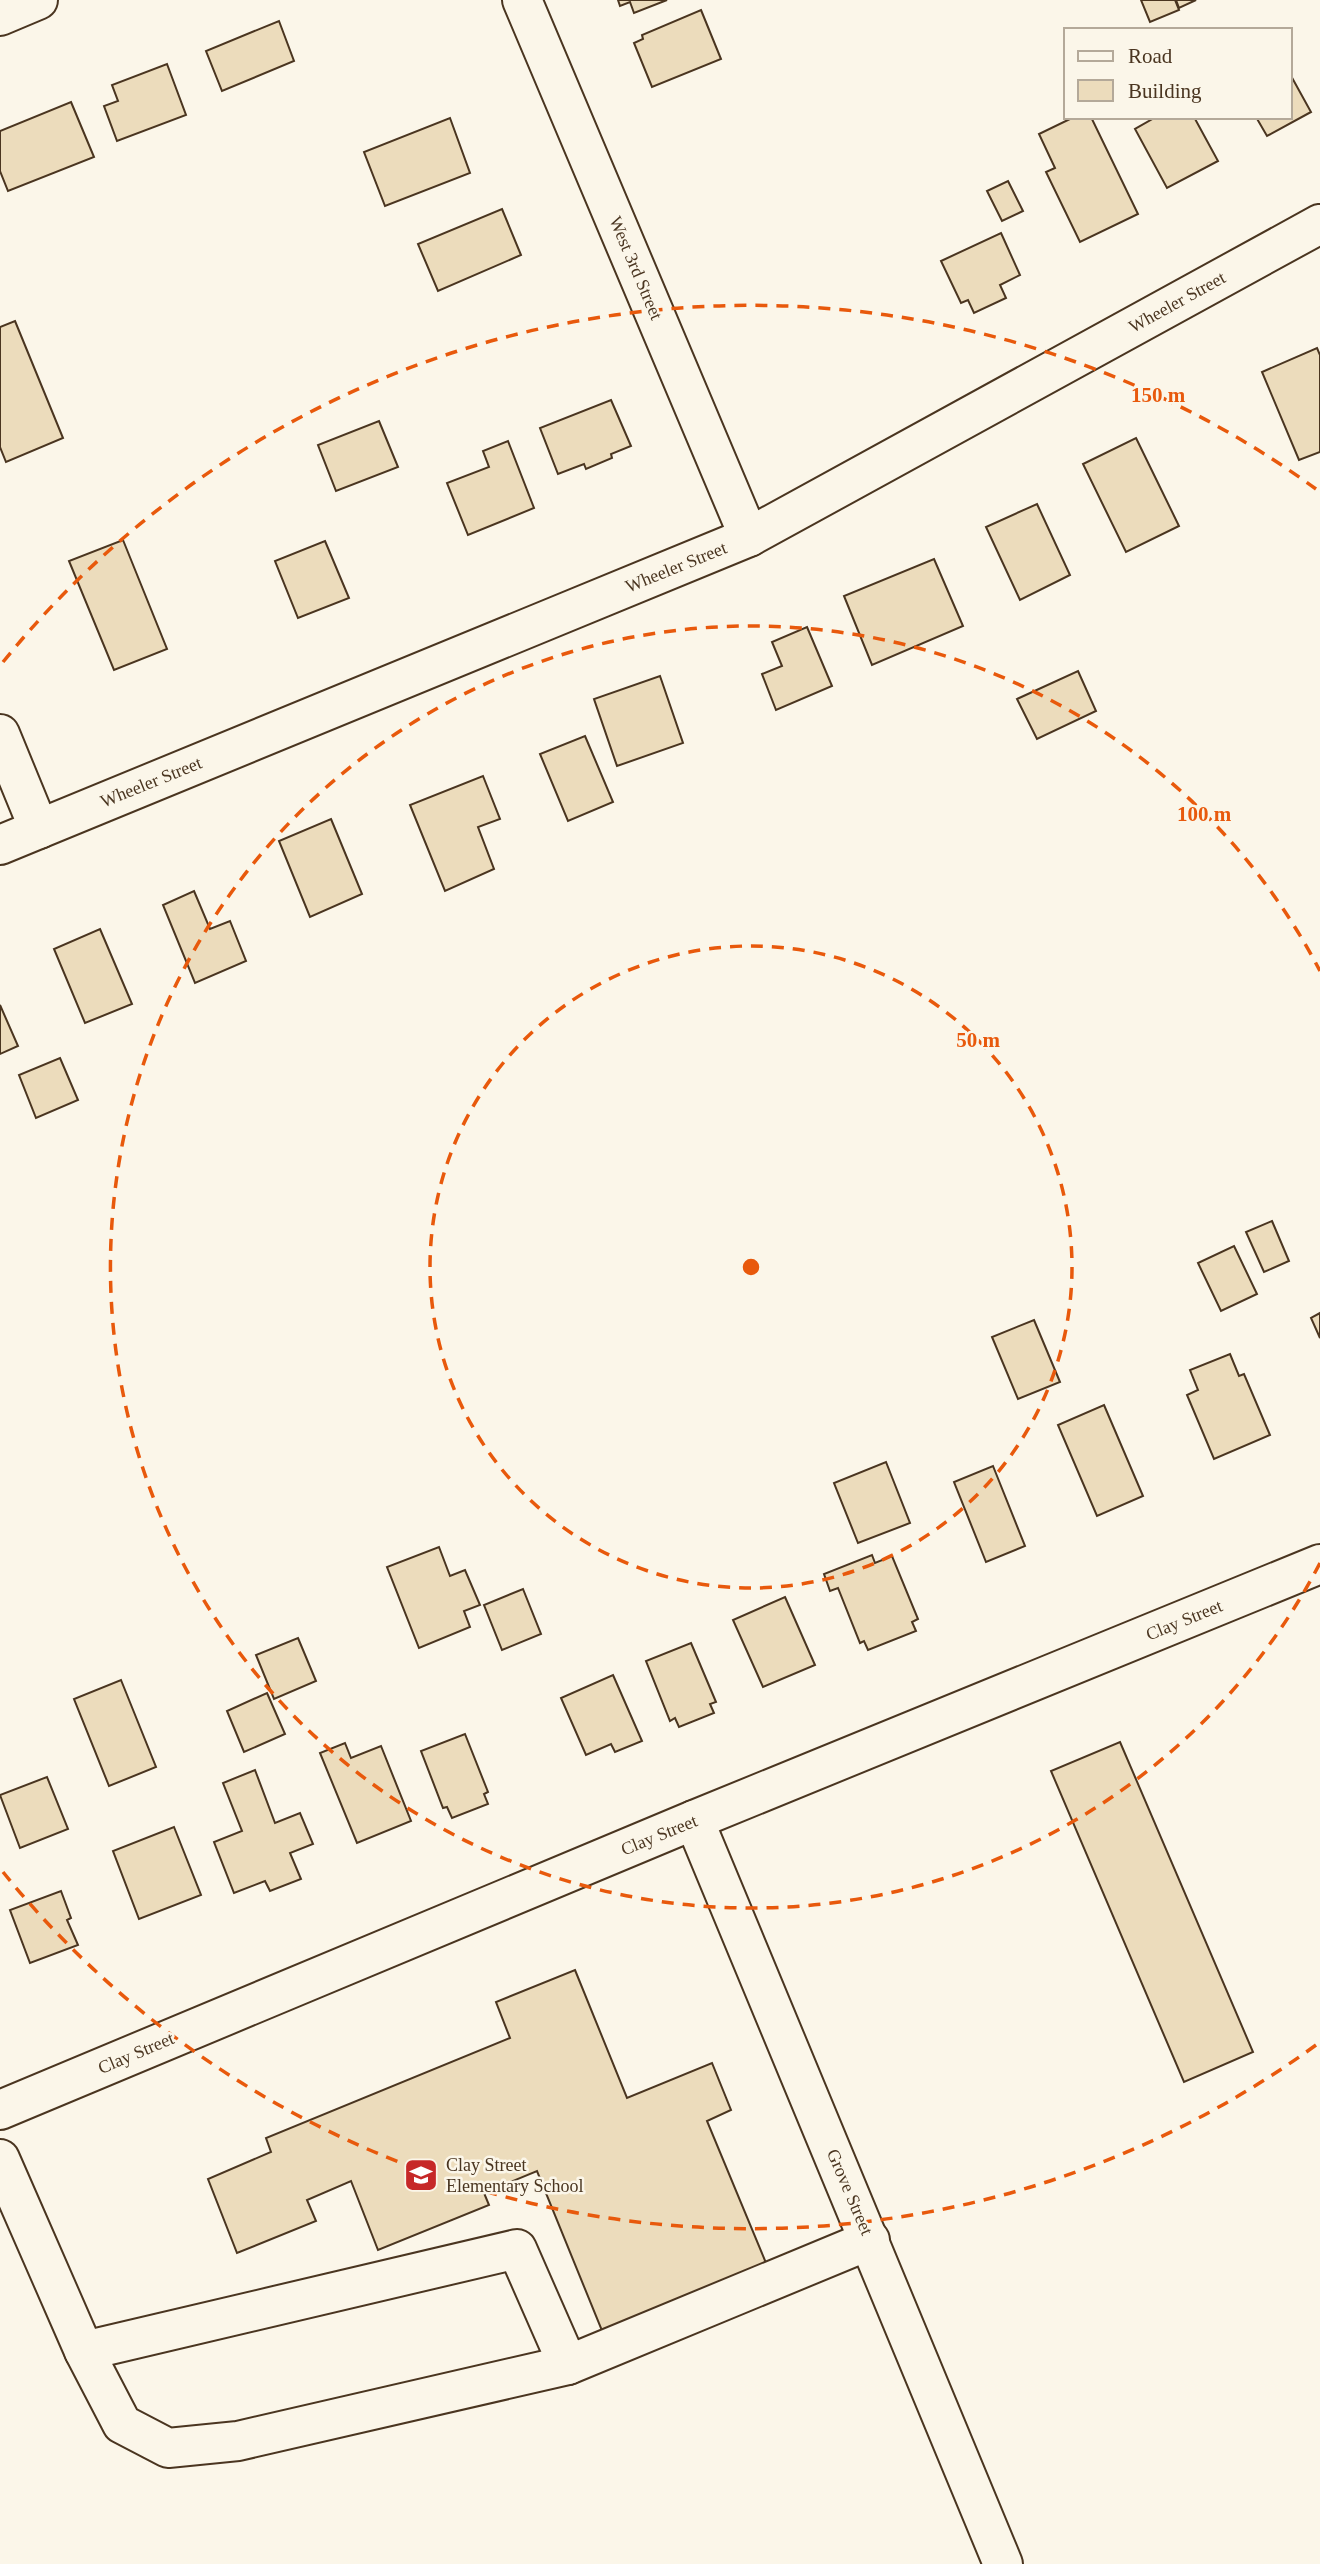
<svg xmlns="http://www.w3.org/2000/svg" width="1320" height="2564" viewBox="0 0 1320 2564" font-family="Georgia,serif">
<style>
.building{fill:#ecdcbc;stroke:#4a3520;stroke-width:2}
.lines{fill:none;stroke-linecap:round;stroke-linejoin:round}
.minor-casing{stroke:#4a3520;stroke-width:42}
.minor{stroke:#fbf6e9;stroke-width:38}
.ring{fill:none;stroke:#e8590c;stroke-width:3.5;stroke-dasharray:12 9}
.labels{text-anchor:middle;stroke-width:5;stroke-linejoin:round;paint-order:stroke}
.street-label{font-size:18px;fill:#4a3520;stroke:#fbf6e9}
.poi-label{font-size:18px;fill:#4a3520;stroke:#fbf6e9;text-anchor:start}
.centre{fill:#e8590c;stroke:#fbf6e9;stroke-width:3.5}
.ring-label{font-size:21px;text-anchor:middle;font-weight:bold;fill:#e8590c;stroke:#fbf6e9;stroke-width:5;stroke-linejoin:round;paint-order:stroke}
</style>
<rect width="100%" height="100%" fill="#fbf6e9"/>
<g class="building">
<polygon points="618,0 667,0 634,13 630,2 620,6"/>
<polygon points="1141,0 1175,0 1179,10 1150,22"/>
<polygon points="1176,0 1196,0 1179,8"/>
<polygon points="701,10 721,59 652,87 634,43 643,39 642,35"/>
<polygon points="279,21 294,61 222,91 206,51"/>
<polygon points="167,64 186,115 117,141 104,106 118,101 112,85"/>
<polygon points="1290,74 1311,112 1267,136 1256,117 1290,117"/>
<polygon points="71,102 94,157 8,191 0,171 0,131"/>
<polygon points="1074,117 1091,117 1138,214 1080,242 1046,172 1055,168 1039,134"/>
<polygon points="1156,117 1194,117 1218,161 1167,188 1135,129"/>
<polygon points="450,118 470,173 385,206 364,152"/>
<polygon points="1008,181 1023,211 1002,221 987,191"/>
<polygon points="502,209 521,255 438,291 418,244"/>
<polygon points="1001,233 1020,275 1000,285 1006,298 974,313 968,300 961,303 941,261"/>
<polygon points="15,321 63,438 6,462 0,447 0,327"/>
<polygon points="1317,348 1320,355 1320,452 1299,460 1262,372"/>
<polygon points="611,400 631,446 611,454 612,458 586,469 584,464 558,474 540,428"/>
<polygon points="379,421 398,467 336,491 318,445"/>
<polygon points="1136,438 1179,526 1126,552 1083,464"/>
<polygon points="508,441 534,508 468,535 447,483 489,467 483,451"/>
<polygon points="1037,504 1070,575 1020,600 986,527"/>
<polygon points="123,540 167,649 114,670 69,561"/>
<polygon points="325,541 349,598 298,618 275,561"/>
<polygon points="934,559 963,626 872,665 844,596"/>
<polygon points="807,627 832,686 776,710 762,674 782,666 772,642"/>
<polygon points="1078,671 1096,711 1037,739 1017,699"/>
<polygon points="660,676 683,743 617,766 594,699"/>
<polygon points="585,736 613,802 568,821 540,754"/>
<polygon points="483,776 500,819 478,827 494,869 445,891 410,805"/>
<polygon points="331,819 362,894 310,917 279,841"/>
<polygon points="194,891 210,929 230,921 246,961 195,983 163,905"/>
<polygon points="100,929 132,1004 85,1023 54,949"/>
<polygon points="0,1005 18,1046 0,1054"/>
<polygon points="60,1058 78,1100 36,1118 19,1075"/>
<polygon points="1272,1221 1289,1261 1264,1272 1246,1232"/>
<polygon points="1234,1246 1257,1294 1221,1311 1198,1263"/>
<polygon points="1320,1313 1320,1338 1311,1318"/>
<polygon points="1034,1320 1060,1382 1018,1399 992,1337"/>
<polygon points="1230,1354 1239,1376 1244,1374 1270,1435 1214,1459 1187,1395 1198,1390 1190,1370"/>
<polygon points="1104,1405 1143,1496 1097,1516 1058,1425"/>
<polygon points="886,1462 910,1523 858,1543 834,1483"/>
<polygon points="993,1466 1025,1546 986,1562 954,1482"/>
<polygon points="439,1547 450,1576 465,1570 480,1605 464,1611 470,1627 419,1648 387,1567"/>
<polygon points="872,1555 875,1563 892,1556 918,1619 912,1622 916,1631 868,1650 864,1641 860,1643 838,1588 830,1591 824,1574"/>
<polygon points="523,1589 541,1634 502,1650 484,1605"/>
<polygon points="785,1597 815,1665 763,1687 733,1620"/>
<polygon points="298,1638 316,1681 274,1699 256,1655"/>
<polygon points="691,1643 716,1702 710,1704 714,1713 679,1727 675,1718 670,1721 646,1661"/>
<polygon points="613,1675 642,1741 615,1752 611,1744 586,1755 561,1698"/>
<polygon points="121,1680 156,1767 109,1786 74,1699"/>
<polygon points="267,1693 285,1734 244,1752 227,1711"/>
<polygon points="465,1734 488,1792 484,1794 488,1804 452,1818 447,1807 443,1808 421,1751"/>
<polygon points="1120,1742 1253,2052 1184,2082 1051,1771"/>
<polygon points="345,1743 351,1758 381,1746 411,1821 357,1843 320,1753"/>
<polygon points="255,1770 275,1823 300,1813 313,1844 290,1853 301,1879 270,1891 265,1881 234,1893 214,1842 242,1831 223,1783"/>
<polygon points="47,1777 68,1829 20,1848 0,1795"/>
<polygon points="174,1827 201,1895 139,1919 113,1851"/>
<polygon points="61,1891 71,1918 67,1920 78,1945 30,1963 10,1910"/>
<polygon points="575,1970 627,2098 712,2063 731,2110 707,2121 771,2275 607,2343 537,2171 484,2193 489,2205 378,2250 351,2181 307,2200 316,2221 237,2253 208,2179 271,2152 266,2138 510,2038 496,2002"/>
</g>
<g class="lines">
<g class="minor-casing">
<g id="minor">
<polyline points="522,0 749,537"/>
<polyline points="0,16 38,0"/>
<polyline points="0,734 39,829"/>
<polyline points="0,845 749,537 1320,224"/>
<polyline points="694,1820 1003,2564"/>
<polyline points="0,2110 694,1820 1320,1564"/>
<polyline points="0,2159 84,2351 517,2249 568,2365 870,2240"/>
<polyline points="84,2351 122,2424 168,2448 238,2441 568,2365"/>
</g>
</g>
<use href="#minor" class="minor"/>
</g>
<g class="ring">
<circle cx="751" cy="1267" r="321"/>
<path d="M1320 1563A641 641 0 1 1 1320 971"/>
<path d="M1316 2045A962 962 0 0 1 3 1872M3 662A962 962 0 0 1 1316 489"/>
</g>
<defs>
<g id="school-square" transform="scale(1.75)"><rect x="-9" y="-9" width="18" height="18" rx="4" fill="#c62828" stroke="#fbf6e9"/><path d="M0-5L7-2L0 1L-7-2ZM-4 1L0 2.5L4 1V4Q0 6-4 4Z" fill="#fff"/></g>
</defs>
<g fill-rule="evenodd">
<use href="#school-square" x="421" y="2175"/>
</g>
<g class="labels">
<g class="street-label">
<text transform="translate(636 268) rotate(67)" y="6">West 3rd Street</text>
<text transform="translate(1177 302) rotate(-29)" y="6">Wheeler Street</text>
<text transform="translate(676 567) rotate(-22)" y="6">Wheeler Street</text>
<text transform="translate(151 782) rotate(-22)" y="6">Wheeler Street</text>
<text transform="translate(1184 1620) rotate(-22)" y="6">Clay Street</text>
<text transform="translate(659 1835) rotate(-22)" y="6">Clay Street</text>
<text transform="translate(136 2053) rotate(-23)" y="6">Clay Street</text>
<text transform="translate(850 2192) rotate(67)" y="6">Grove Street</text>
</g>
<g class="poi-label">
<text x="446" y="2171">Clay Street<tspan x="446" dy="21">Elementary School</tspan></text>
</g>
</g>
<circle cx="751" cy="1267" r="10" class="centre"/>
<g class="ring-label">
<text x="1158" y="402">150 m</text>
<text x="1204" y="821">100 m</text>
<text x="978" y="1047">50 m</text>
</g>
<rect x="1064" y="28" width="228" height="91" fill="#fbf6e9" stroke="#b4a999" stroke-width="2"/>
<rect x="1078" y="51" width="35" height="10" fill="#fbf6e9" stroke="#b4a999" stroke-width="2"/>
<text x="1128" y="63" font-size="21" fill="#4a3520">Road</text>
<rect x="1078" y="80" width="35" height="21" fill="#ecdcbc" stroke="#b4a999" stroke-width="2"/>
<text x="1128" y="98" font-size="21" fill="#4a3520">Building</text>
</svg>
